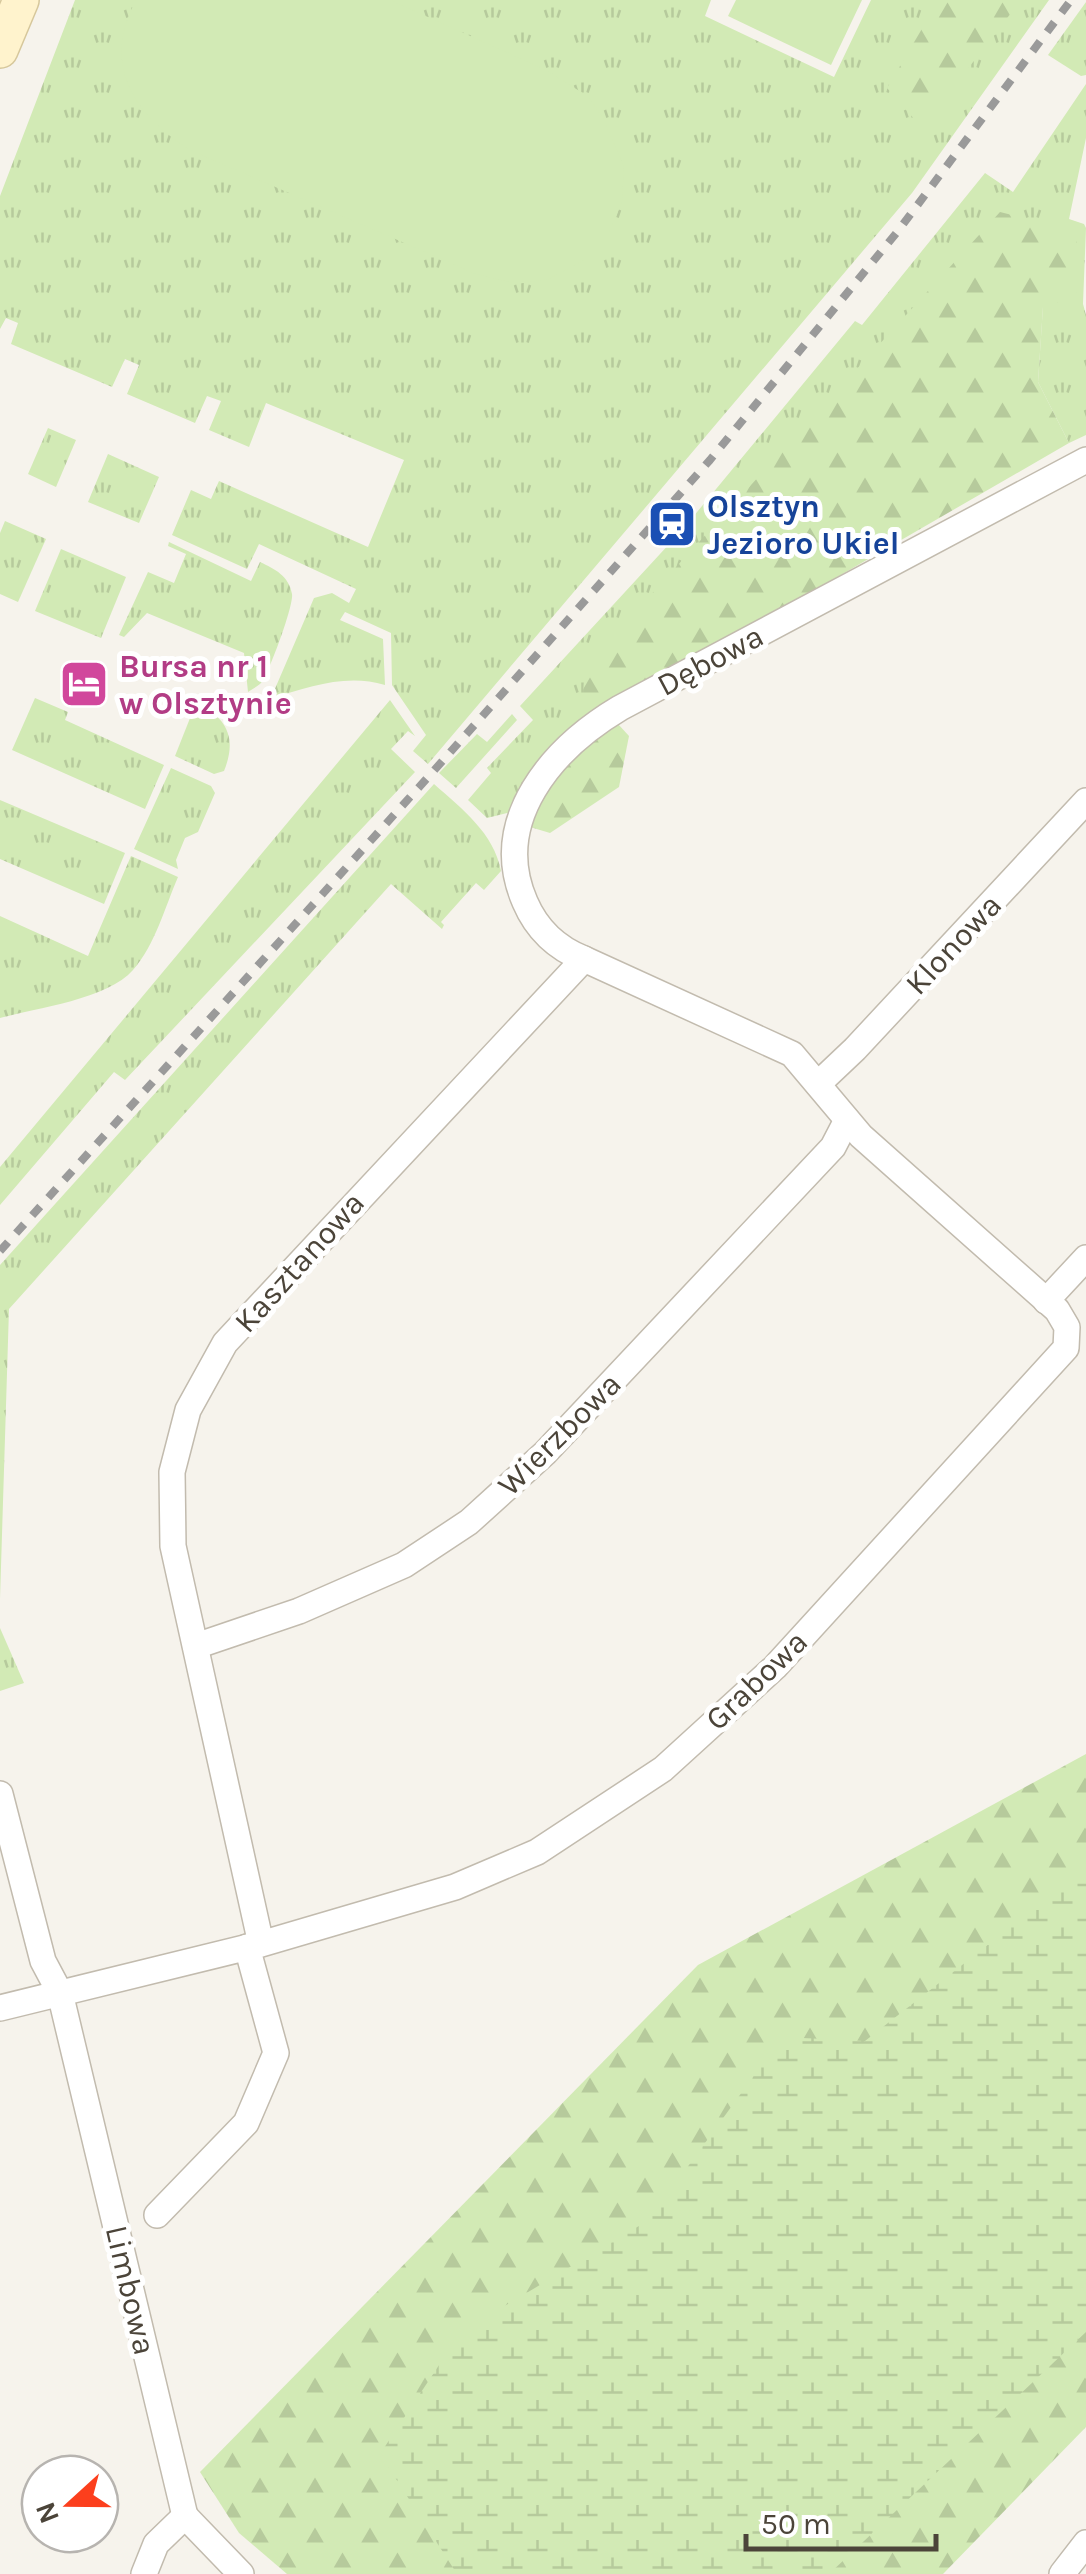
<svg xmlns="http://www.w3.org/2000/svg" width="1086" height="2574" viewBox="0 0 1086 2574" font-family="Karla,sans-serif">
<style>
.grass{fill:url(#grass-tufts)}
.forest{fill:url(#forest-firs)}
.wetland{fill:url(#wetland-marsh)}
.garden{fill:#d2eab5}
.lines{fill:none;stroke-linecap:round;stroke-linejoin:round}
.minor-casing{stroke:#c2bbae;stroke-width:28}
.secondary-casing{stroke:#d6c79b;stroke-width:38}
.minor{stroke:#fff;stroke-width:25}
.secondary{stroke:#fff3cd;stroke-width:35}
.rail{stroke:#9a9a9a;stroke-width:8;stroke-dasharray:12 12;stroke-linecap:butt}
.labels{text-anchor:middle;stroke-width:10;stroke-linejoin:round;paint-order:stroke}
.transit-label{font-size:32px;font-weight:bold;fill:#164399;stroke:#fff;text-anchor:start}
.street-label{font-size:32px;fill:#4b4439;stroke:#fff}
.hotel-label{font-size:32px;font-weight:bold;fill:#b23c85;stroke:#fff;text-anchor:start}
</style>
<defs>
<pattern id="grass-tufts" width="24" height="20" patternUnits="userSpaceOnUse" patternTransform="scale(2.5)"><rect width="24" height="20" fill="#d2eab5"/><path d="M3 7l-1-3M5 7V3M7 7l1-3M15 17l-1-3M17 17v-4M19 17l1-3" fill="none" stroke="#b6ca9c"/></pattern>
<pattern id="forest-firs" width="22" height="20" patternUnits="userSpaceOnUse" patternTransform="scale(2.5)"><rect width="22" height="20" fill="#d2eab5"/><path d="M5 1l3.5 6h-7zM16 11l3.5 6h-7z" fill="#b6ca9c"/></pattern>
<pattern id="wetland-marsh" width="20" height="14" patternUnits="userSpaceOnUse" patternTransform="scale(2.5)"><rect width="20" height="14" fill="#d2eab5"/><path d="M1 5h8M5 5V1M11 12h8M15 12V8" fill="none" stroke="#b6ca9c"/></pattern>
</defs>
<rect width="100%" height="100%" fill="#f6f3ec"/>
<g class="grass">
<path d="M75,0H711L705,16L834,77L871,0H1049L912,193L428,764L413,751L426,735L392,685L391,633L345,612L340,620L383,639L385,685C346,673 310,687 271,698L314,598L332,593L349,603L356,589L259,544L247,569L172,535L191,490L211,499L219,481L368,547L404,460L266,403L249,447L209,430L221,401L207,396L195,423L127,394L139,365L125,359L112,387L11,344L18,323L6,318L0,329V196Z"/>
<polygon points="1086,2 1086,75 1081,76 1048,55"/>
<polygon points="1086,84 1086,138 1069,219 1084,224 1086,228 1083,304 1086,315 1086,435 1069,443 1038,382 1043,306 1077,232 581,725 515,811 487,818 468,800 491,773 487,768 533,720 520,706 683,529 855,321 862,325 985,173 1013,192"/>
<polygon points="48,428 76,440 56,487 28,474"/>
<polygon points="108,454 159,477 139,523 88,502"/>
<polygon points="5,521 46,539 18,602 0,594 0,533"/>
<path d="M169,542L251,581L260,562C275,569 289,576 292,594C294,605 269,673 261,683C257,687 252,689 248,692L244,653L147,613L124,637L119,635L148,572L174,583L186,554L168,546Z"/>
<polygon points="61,549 126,577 101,638 35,611"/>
<polygon points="35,698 68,712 65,720 164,765 145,809 12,750"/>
<polygon points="390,700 415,736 408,731 391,749 415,772 125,1080 114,1072 0,1205 0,1167"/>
<path d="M196,703C228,718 237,739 224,771L214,774L175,756Z"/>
<polygon points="512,714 517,720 456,788 439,773 477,734 487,742"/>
<polygon points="171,768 211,786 215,793 198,832 185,838 176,860 178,869 134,849"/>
<path d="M434,784C462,809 494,833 501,871L484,890L476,883L441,922L444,925L442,929L391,884L9,1309L0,1599V1265Z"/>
<polygon points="0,800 125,853 104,904 0,859"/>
<path d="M131,856L178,877C165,907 155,945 133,970C108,999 37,1008 0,1018V916L88,956Z"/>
<polygon points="0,1628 24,1683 0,1691"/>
</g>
<g class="forest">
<polygon points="939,0 1021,0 922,128 887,88"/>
<polygon points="1000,212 1077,231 1076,297 1043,307 1038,382 1069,443 581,725 585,667"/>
<polygon points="618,724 629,736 619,787 550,833 530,827 545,790 570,755"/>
<polygon points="1086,1754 1086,2427 943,2574 287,2574 239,2533 200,2472 698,1965"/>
</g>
<polygon class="wetland" points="1086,1868 1086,2332 829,2574 457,2574 380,2454 461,2332 649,2220 782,2037 865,2041"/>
<g class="garden">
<path d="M136,0H390L546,70L589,97L604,120L624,167L622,202L607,237L584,260L549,279L517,284L476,274L190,150C134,115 101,65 136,0Z"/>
<polygon points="736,0 862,0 831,65 728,16"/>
</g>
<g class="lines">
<g class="minor-casing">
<g id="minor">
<path d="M584,959C556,948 537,930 525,902C489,820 553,748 620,708L1086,460"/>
<polyline points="818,1084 855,1049 1086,801"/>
<polyline points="1046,1301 1086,1258"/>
<polyline points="196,1646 299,1611 404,1565 469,1522 545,1453 833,1147 847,1120"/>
<polyline points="0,1794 43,1961 60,1993 185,2516"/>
<polyline points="0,2008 261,1944 455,1887 537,1852 663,1769 775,1667 1066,1348 1067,1327 1057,1310 861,1136 792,1054 584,959 225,1343 188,1410 172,1472 173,1546 261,1944"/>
<polyline points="157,2215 246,2123 276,2053 247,1947"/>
<polyline points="185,2516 241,2574"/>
<polyline points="144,2574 156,2544 185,2516"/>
<polyline points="1062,2574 1086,2543"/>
</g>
</g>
<g class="secondary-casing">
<polyline id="secondary" points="0,50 21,0"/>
</g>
<use href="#minor" class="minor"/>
<use href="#secondary" class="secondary"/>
<polyline class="rail" points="0,1251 430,775 710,460 898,231 1071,0"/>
</g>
<defs>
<g id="station-square" transform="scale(2.5)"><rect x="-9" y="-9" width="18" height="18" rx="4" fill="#1a4fb4" stroke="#fff"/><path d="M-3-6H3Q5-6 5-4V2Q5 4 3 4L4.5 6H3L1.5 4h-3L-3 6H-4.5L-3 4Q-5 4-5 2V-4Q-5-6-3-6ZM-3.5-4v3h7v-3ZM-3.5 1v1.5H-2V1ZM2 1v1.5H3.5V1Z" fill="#fff"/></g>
<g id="hotel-square" transform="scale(2.5)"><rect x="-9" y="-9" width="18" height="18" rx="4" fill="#d1479c" stroke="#fff"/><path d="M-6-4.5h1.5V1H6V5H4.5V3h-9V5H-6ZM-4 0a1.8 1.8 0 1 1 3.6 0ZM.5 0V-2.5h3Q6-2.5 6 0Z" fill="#fff"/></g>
</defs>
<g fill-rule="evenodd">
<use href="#station-square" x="672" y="524"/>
<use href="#hotel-square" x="84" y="684"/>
</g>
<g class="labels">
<g class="transit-label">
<text x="707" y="517">Olsztyn<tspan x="707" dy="37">Jezioro Ukiel</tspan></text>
</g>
<g class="street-label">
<text transform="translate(710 660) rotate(-28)" y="11">Dębowa</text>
<text transform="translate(953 944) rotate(-47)" y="11">Klonowa</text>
<text transform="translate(299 1262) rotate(-48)" y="11">Kasztanowa</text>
<text transform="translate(559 1434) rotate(-45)" y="11">Wierzbowa</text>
<text transform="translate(756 1680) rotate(-44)" y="11">Grabowa</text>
<text transform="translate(131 2290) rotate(77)" y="11">Limbowa</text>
</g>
<g class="hotel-label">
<text x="119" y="677">Bursa nr 1<tspan x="119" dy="37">w Olsztynie</tspan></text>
</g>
</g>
<g transform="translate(70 2504) rotate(249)"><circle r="48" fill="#ffffff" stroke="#b7b4b0" stroke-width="2.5"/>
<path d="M0-8L18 38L0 25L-18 38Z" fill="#fc3f1d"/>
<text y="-15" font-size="28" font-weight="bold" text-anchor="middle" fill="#4b4439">N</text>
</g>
<path d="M746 2534v15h190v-15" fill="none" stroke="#4b4439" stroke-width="5"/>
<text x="761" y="2534" font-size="30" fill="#4b4439" stroke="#ffffff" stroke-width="8" paint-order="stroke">50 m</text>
</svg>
